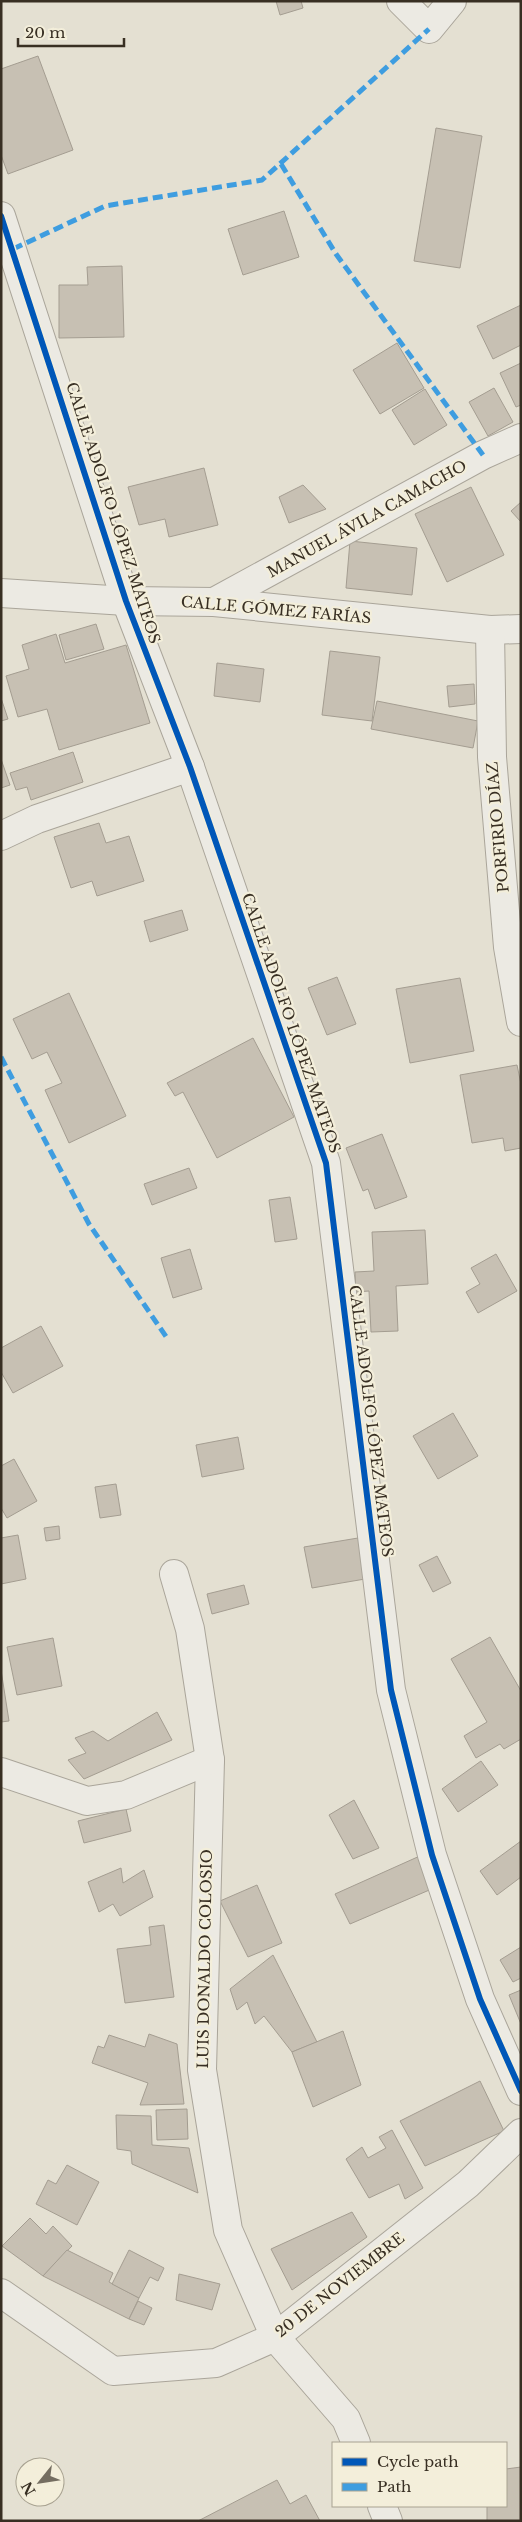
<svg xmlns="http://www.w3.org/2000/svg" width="522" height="2522" viewBox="0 0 522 2522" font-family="'Libre Baskerville',serif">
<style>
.building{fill:#c7c0b3;stroke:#a49d91}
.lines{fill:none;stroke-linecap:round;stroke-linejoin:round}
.street-casing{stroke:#aaa59a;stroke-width:30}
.street{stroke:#eceae3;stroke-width:28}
.quiet{stroke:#3e9de0;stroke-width:5;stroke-dasharray:10 5;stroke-linecap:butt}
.cycleway-casing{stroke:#f3eeda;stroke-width:9}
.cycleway{stroke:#0057b8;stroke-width:6}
.labels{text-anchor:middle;stroke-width:4.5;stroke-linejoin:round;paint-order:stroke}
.street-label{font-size:15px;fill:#382f23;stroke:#f3eeda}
</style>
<rect width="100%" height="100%" fill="#e4e0d2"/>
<g class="building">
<polygon points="276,1 301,1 303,8 280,15"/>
<polygon points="38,56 73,150 8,174 1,155 1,69"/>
<polygon points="436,128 482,136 460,268 414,261"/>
<polygon points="284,211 299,257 243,275 228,229"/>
<polygon points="122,266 124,337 59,338 59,285 88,285 87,267"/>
<polygon points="521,305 521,345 493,359 477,326"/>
<polygon points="397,343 424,388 380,414 353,370"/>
<polygon points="521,363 521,405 516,407 500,373"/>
<polygon points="494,388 513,422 488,436 469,402"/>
<polygon points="425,389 447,425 414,445 392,410"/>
<polygon points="204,468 218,525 169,537 165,519 139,525 128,487"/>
<polygon points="303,485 326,509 289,523 279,497"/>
<polygon points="471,487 504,555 447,582 415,514"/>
<polygon points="521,502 521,522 511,511"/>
<polygon points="350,541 417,548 412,595 346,588"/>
<polygon points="96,624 104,649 66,660 59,635"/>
<polygon points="56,634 65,663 126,645 150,723 59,750 47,709 18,717 6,676 29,669 22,645"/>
<polygon points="330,651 380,657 372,721 322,715"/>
<polygon points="217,663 264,669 260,702 214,696"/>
<polygon points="474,684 475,704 449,707 447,686"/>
<polygon points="1,698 8,719 1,721"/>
<polygon points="377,701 478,721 473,748 371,729"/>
<polygon points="73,752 83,782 31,800 27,787 16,790 10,773"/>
<polygon points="1,759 10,785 1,788"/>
<polygon points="99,823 106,843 129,836 144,881 97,896 92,881 71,888 54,837"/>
<polygon points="182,910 188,930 150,942 144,921"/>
<polygon points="337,977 356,1024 327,1035 308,988"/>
<polygon points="460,978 474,1051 410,1063 396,989"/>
<polygon points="69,993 126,1116 69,1143 45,1090 62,1083 47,1052 32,1059 13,1019"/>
<polygon points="253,1038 294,1117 217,1158 183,1092 175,1096 167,1083"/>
<polygon points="517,1065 521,1084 521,1148 505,1151 503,1138 472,1143 460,1075"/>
<polygon points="382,1134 407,1197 375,1209 368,1189 363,1191 346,1148"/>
<polygon points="189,1168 197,1188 152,1205 144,1184"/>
<polygon points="290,1197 297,1239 275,1242 269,1200"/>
<polygon points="425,1230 428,1284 396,1286 398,1331 371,1332 369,1291 356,1292 355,1272 374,1271 372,1232"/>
<polygon points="190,1249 202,1289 173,1298 161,1258"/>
<polygon points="496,1254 517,1291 478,1313 466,1292 480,1284 471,1268"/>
<polygon points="41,1326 63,1366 13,1393 1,1372 1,1348"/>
<polygon points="453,1413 478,1456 438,1479 413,1436"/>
<polygon points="238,1437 244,1469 202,1477 196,1445"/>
<polygon points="14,1459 37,1501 7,1518 1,1508 1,1466"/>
<polygon points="116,1484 121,1515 100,1518 95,1487"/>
<polygon points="59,1526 60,1539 46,1541 44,1528"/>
<polygon points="18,1535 26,1579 1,1584 1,1538"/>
<polygon points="358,1538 365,1579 312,1588 304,1547"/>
<polygon points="437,1556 451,1583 433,1592 419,1565"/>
<polygon points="244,1585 249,1604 212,1614 207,1594"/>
<polygon points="490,1637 521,1691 521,1739 504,1749 500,1744 476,1758 464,1736 487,1722 451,1659"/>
<polygon points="53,1638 62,1686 17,1695 7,1647"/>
<polygon points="1,1670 9,1721 1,1722"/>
<polygon points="157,1712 172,1740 84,1779 68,1760 86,1753 75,1738 93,1731 108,1741"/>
<polygon points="481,1761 498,1785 458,1812 442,1789"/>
<polygon points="354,1800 379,1848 353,1859 329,1815"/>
<polygon points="126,1809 131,1831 84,1843 78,1821"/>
<polygon points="521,1841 521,1877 497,1895 480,1871"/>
<polygon points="422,1855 434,1888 350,1924 335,1894"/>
<polygon points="121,1868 123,1883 144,1870 153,1897 120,1916 113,1904 99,1912 88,1882"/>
<polygon points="257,1885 282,1943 248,1957 220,1901"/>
<polygon points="164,1925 174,1997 125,2003 117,1949 151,1945 149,1927"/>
<polygon points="521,1947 521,1978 513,1982 500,1960"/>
<polygon points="273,1955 317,2042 292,2052 264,2016 255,2024 247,2002 237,2010 230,1989"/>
<polygon points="521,1990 521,2024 509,1995"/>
<polygon points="343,2031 361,2085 313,2107 292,2052"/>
<polygon points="149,2034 177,2044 184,2104 140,2105 148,2083 92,2063 98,2046 104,2048 109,2035 145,2047"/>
<polygon points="480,2081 504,2131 425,2166 400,2121"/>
<polygon points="187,2109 188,2139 157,2140 156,2110"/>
<polygon points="116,2115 151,2116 152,2145 189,2148 198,2193 132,2164 131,2151 117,2149"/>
<polygon points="392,2130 423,2188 405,2199 399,2184 369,2198 346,2159 362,2147 368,2158 386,2148 379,2137"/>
<polygon points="67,2165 99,2182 77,2225 36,2204 48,2180 56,2184"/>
<polygon points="352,2212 367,2237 292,2290 271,2249"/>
<polygon points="30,2218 46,2234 53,2226 72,2246 43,2276 2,2246"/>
<polygon points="67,2250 113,2273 109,2282 139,2298 129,2319 43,2276"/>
<polygon points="129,2250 164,2268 158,2281 150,2277 139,2298 112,2284"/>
<polygon points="179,2274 220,2284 212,2310 176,2300"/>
<polygon points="138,2301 152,2308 144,2325 129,2319"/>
<polygon points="521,2467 521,2521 487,2521 487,2506 506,2506 506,2469"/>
<polygon points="277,2480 290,2504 306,2495 320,2521 198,2521"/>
</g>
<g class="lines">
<g class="street-casing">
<g id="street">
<polyline points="401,1 429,29 452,1"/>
<polyline points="1,216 126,601 190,767 326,1163 391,1690 432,1855 480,1999 521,2091"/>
<polyline points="1,593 126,601 214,602 490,630 521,629"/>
<polyline points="214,602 483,455 521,438"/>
<polyline points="490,630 492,757 508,947 521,1022"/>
<polyline points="1,836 37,819 190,767"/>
<polyline points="174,1574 190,1629 210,1760 202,2070 228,2230 275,2337 346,2419 356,2443"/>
<polyline points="1,1772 87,1801 126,1795 210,1760"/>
<polyline points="1,2293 113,2371 216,2363 275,2337 468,2184 521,2133"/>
<polyline points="382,2506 388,2521"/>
</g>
</g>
<use href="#street" class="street"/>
<g class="quiet">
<polyline points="281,164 336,254 483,455"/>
<polyline points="13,249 105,206 262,180 429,29"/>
<polyline points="1,1057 89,1224 167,1338"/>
</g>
<g class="cycleway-casing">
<polyline id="cycleway" points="1,216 126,601 190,767 326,1163 391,1690 432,1855 480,1999 521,2091"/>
</g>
<use href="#cycleway" class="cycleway"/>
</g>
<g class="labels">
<g class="street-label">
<text transform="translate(113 513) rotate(72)" y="5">CALLE ADOLFO LÓPEZ MATEOS</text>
<text transform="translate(367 519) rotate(-29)" y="5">MANUEL ÁVILA CAMACHO</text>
<text transform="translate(276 610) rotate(5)" y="5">CALLE GÓMEZ FARÍAS</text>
<text transform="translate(498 827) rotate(-95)" y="5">PORFIRIO DÍAZ</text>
<text transform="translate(291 1023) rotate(71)" y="5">CALLE ADOLFO LÓPEZ MATEOS</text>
<text transform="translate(371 1421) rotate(83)" y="5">CALLE ADOLFO LÓPEZ MATEOS</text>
<text transform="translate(205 1959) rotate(-89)" y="5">LUIS DONALDO COLOSIO</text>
<text transform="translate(340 2285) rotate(-38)" y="5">20 DE NOVIEMBRE</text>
</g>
</g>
<rect width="522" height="2522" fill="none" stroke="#382f23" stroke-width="5"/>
<rect x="332" y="2442" width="175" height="65" fill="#f3eeda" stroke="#a8a291"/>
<rect x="342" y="2458" width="25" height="8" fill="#0057b8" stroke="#a8a291"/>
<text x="377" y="2467" font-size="15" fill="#382f23">Cycle path</text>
<rect x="342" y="2483" width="25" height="8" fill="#3e9de0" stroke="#a8a291"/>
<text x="377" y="2492" font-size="15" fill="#382f23">Path</text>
<g transform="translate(40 2482) rotate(240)"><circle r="24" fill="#f3eeda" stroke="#a8a291"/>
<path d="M0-4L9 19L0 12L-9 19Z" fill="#746d60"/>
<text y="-8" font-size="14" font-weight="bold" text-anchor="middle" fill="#382f23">N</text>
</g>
<path d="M18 38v8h106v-8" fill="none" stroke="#382f23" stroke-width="2.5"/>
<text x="25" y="38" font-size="15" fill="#382f23" stroke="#f3eeda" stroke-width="4" paint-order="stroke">20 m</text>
</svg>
